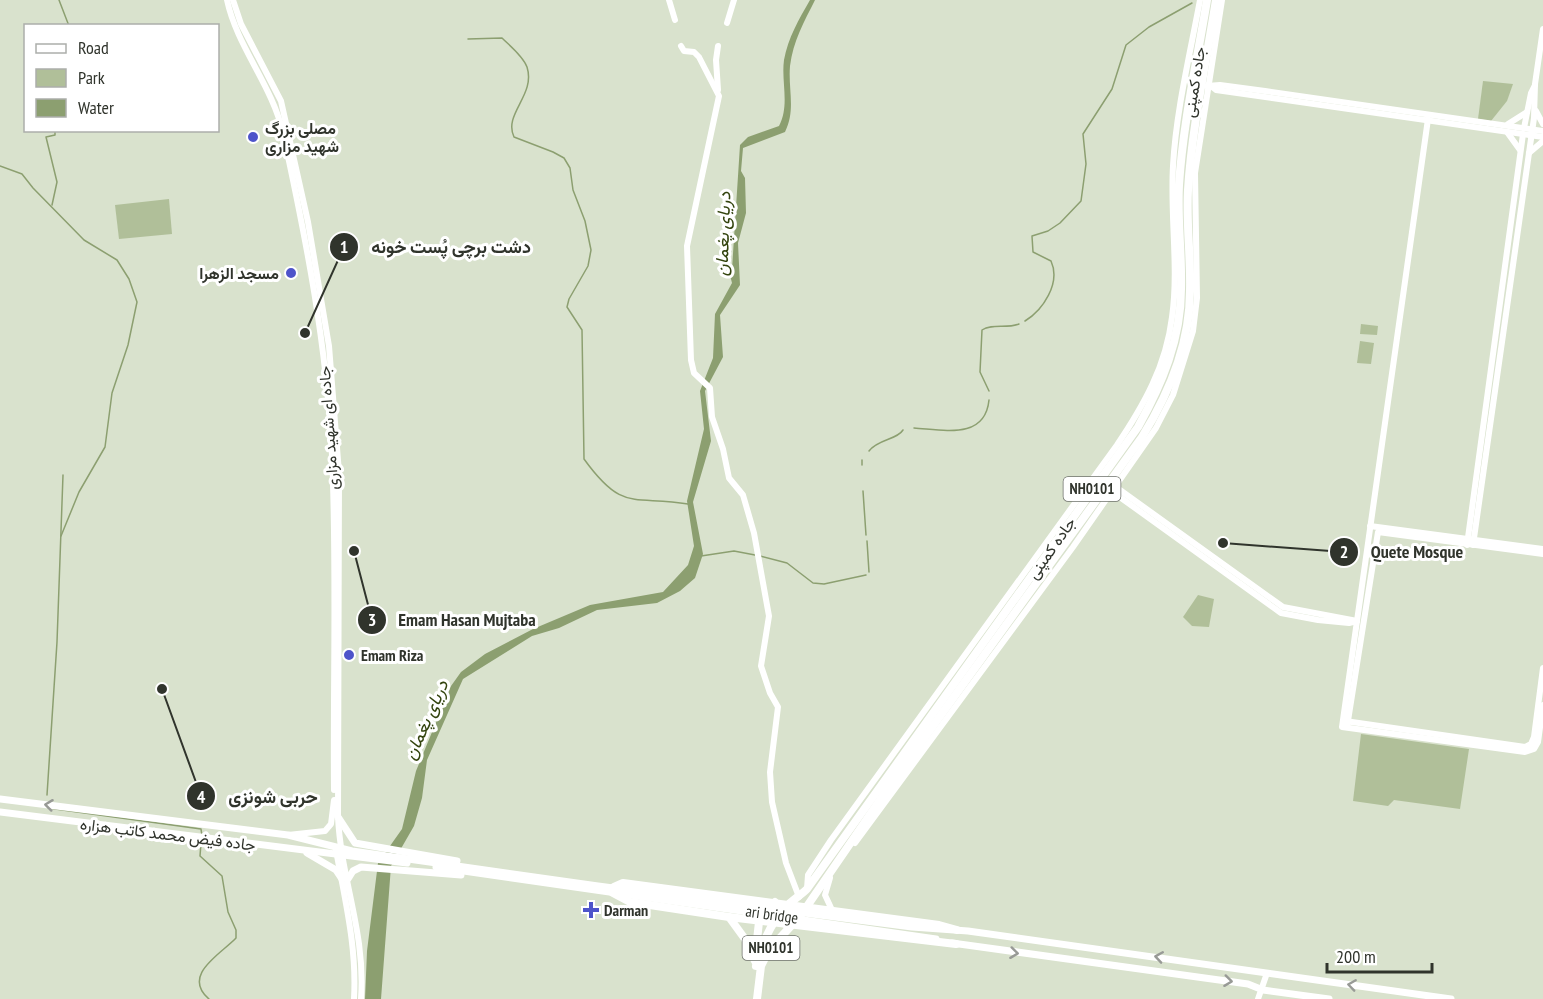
<svg xmlns="http://www.w3.org/2000/svg" width="1543" height="999" viewBox="0 0 1543 999" font-family="'PT Sans Narrow',Vazirmatn,sans-serif">
<style>
.green{fill:#b0bf99}
.water{fill:#8c9f70}
.lines{fill:none;stroke-linecap:round;stroke-linejoin:round}
.stream{stroke:#8c9f70;stroke-width:1.5}
.secondary{stroke:#fff;stroke-width:6}
.primary{stroke:#fff;stroke-width:7}
.highway{stroke:#fff;stroke-width:8}
.oneway{stroke:#989a96}
.poi-dot{fill:#4e54ca;stroke:#fff;stroke-width:2}
.labels{text-anchor:middle;stroke-width:6;stroke-linejoin:round;paint-order:stroke}
.shield{fill:#fff;stroke:#6e716b;stroke-width:1.5}
.shield-label{font-size:15px;font-weight:bold;fill:#30342c}
.street-label{font-size:16px;fill:#30342c;stroke:#fff}
.poi-label{font-size:16px;font-weight:bold;fill:#30342c;stroke:#fff;text-anchor:start}
.water-label{font-size:18px;font-style:italic;fill:#33440e;stroke:#fff}
.leader{fill:none;stroke:#30342c;stroke-width:2}
.callout-dot{fill:#30342c;stroke:#fff;stroke-width:2}
.mark-label{font-size:18px;text-anchor:middle;font-weight:bold;fill:#fff}
.callout-label{font-size:18px;text-anchor:middle;font-weight:bold;fill:#30342c;stroke:#fff;stroke-width:6;stroke-linejoin:round;paint-order:stroke}
</style>
<rect width="100%" height="100%" fill="#d9e2cd"/>
<g class="green">
<polygon points="1483,81 1513,84 1507,101 1491,121 1478,119"/>
<polygon points="169,199 172,234 119,239 115,205"/>
<polygon points="1361,324 1378,326 1377,335 1360,334"/>
<polygon points="1360,341 1374,343 1371,364 1357,363"/>
<polygon points="1198,595 1214,599 1209,627 1192,626 1183,617"/>
<polygon points="1361,734 1469,749 1460,809 1394,800 1388,806 1353,801"/>
</g>
<path class="water" d="M810,0H815C804,22 793,41 790,66C788,89 796,110 785,132L743,148L741,171L745,178L746,213L738,243L740,285L720,315L723,357L705,391L711,441L693,502L703,554L695,578L680,591L657,603L597,610L559,628L532,636L463,679L427,760L422,798L414,826L391,866L381,999H365L367,951L378,863L402,829L416,771L451,686L461,672L485,654L533,629L590,605L663,592L688,565L694,546L687,501L704,429L700,391L713,358L715,314L732,283L729,271L732,269L740,145L748,137L779,126C790,105 781,82 784,60C788,38 799,19 810,0Z"/>
<g class="lines">
<g class="stream">
<polyline points="59,0 69,26"/>
<path d="M468,39L502,38C510,46 523,56 527,67C536,95 503,114 514,137L553,152L564,158L570,168L573,190L585,221L591,250L588,266L569,299L567,307L582,330L584,459C623,513 633,495 688,504"/>
<polyline points="0,166 22,174 33,188 84,240 117,260 129,279 137,302 128,345 112,393 105,447 79,492 61,536"/>
<polyline points="52,205 57,182 46,137 55,135 55,130"/>
<path d="M1025,321C1043,310 1061,283 1051,261L1033,252L1032,236L1048,231L1060,223L1081,201L1086,164L1083,134L1112,89L1126,45L1149,27L1192,3"/>
<path d="M989,391L980,372L982,330C992,323 1007,329 1019,324"/>
<path d="M914,428C944,430 985,440 989,400"/>
<path d="M869,451C878,439 897,440 903,430"/>
<polyline points="862,460 862,465"/>
<polyline points="863,491 866,535"/>
<polyline points="867,541 869,572"/>
<polyline points="701,556 734,551 755,555"/>
<polyline points="760,556 787,563 813,583 824,584 866,575"/>
<polyline points="47,795 57,642 63,475"/>
<polyline points="48,808 201,829 202,836"/>
<path d="M201,843L200,856L222,876L228,912L236,930V938C221,954 181,975 209,999"/>
</g>
<g class="secondary">
<path d="M227,0C237,47 272,85 283,133C306,239 327,346 332,455C337,566 333,679 334,790"/>
<path d="M233,0L241,24L281,101L308,222L329,346L339,473L338,817C341,880 366,933 361,999"/>
<polyline points="669,0 675,20"/>
<polyline points="727,23 734,0"/>
<polyline points="681,46 684,51 694,52 699,57 719,96 687,246 691,360 694,373 710,388 712,417 723,449 729,478 743,495 754,533 769,616 761,666 770,693 778,707 770,772 772,802 786,863 799,897"/>
<polyline points="1207,86 1220,85 1265,91 1543,131"/>
<polyline points="1211,86 1216,90 1543,137"/>
<polyline points="718,90 716,60 718,46"/>
<polyline points="1536,111 1543,124"/>
<polyline points="1428,119 1342,727 1525,752 1534,749 1538,742 1543,705"/>
<polyline points="1508,124 1527,112"/>
<polyline points="1524,128 1531,93 1535,85"/>
<polyline points="1507,132 1520,150"/>
<polyline points="1529,153 1543,141"/>
<polyline points="1110,487 1117,495 1281,613 1318,620 1349,623 1357,621"/>
<polyline points="1113,489 1120,490 1283,607 1357,621"/>
<polyline points="1370,526 1543,549"/>
<polyline points="1467,545 1523,134"/>
<polyline points="1473,545 1534,118 1535,84 1543,29"/>
<polyline points="1345,721 1525,747 1531,744 1534,737 1543,668"/>
<polyline points="1347,727 1378,532 1543,554"/>
<polyline points="288,835 325,831 331,824 334,800"/>
<polyline points="855,843 1073,547 1156,428 1173,395 1193,331 1197,298 1195,173 1222,0"/>
<path d="M336,850C345,901 357,947 354,999"/>
<polyline points="830,878 825,895 832,910"/>
<path d="M807,889L808,875L831,840L1117,445C1144,405 1166,366 1172,317C1179,268 1170,216 1173,166C1176,111 1190,54 1200,0"/>
<polyline points="1258,999 1267,973"/>
</g>
<g class="primary">
<polyline points="0,799 288,835 352,851 598,886 912,927 968,931 1451,999"/>
<polyline points="0,812 407,863"/>
<polyline points="338,817 355,843 457,861"/>
<polyline points="307,853 336,870 342,879"/>
<polyline points="436,867 936,939"/>
<polyline points="348,879 353,871 361,867 461,875"/>
<polyline points="952,943 1248,984 1263,990 1329,999"/>
</g>
<g class="highway">
<polyline points="614,887 623,883 939,925 957,930"/>
<polyline points="613,893 630,902 729,917 745,939 755,961"/>
<polyline points="729,917 956,944"/>
<polyline points="755,958 759,922 775,902"/>
<path d="M756,966C762,943 771,921 788,905C794,899 801,895 807,889L1138,427C1162,384 1181,339 1181,289C1182,254 1177,220 1179,185C1183,123 1197,61 1207,0"/>
<path d="M757,999L761,966L769,950L801,915L891,784L1142,437C1170,392 1190,344 1190,291C1191,257 1186,224 1188,190C1192,127 1206,63 1216,0"/>
</g>
</g>
<defs><path id="oneway-chevron" d="M-2-3.5L2.5 0L-2 3.5" fill="none" stroke-width="1.6" stroke-linecap="round" stroke-linejoin="round" transform="scale(1.5)"/></defs>
<g class="oneway">
<use href="#oneway-chevron" transform="translate(49 805) rotate(-173)"/>
<use href="#oneway-chevron" transform="translate(1014 953) rotate(7)"/>
<use href="#oneway-chevron" transform="translate(1159 957) rotate(-171)"/>
<use href="#oneway-chevron" transform="translate(1228 981) rotate(7)"/>
<use href="#oneway-chevron" transform="translate(1352 985) rotate(-172)"/>
</g>
<g class="poi-dot">
<circle cx="253" cy="137" r="6"/>
<circle cx="291" cy="273" r="6"/>
<circle cx="349" cy="655" r="6"/>
<path d="M588 901h6v6h6v6h-6v6h-6v-6h-6v-6h6z"/>
</g>
<g class="labels">
<g class="shield">
<rect x="1063.5" y="477" width="57" height="24" rx="4.5"/>
<rect x="742.5" y="936" width="57" height="24" rx="4.5"/>
</g>
<g class="shield-label">
<text x="1092" y="494">NH0101</text>
<text x="771" y="953">NH0101</text>
</g>
<g class="street-label">
<text transform="translate(1194 82) rotate(-81)" y="6">جاده کمپنی</text>
<text transform="translate(328 428) rotate(-94)" y="6">جاده ای شهید مزاری</text>
<text transform="translate(1051 548) rotate(-55)" y="6">جاده کمپنی</text>
<text transform="translate(168 834) rotate(7)" y="6">جاده فیض محمد کاتب هزاره</text>
<text transform="translate(772 914) rotate(8)" y="6">ari bridge</text>
</g>
<g class="poi-label">
<text x="265" y="134">مصلی بزرگ<tspan x="265" dy="18">شهید مزاری</tspan></text>
<text x="279" y="279" text-anchor="end">مسجد الزهرا</text>
<text x="361" y="661">Emam Riza</text>
<text x="604" y="916">Darman</text>
</g>
<g class="water-label">
<text transform="translate(723 234) rotate(-88)" y="6">دریای پغمان</text>
<text transform="translate(426 720) rotate(-66)" y="6">دریای پغمان</text>
</g>
</g>
<path class="leader" d="M305 333L344 247M1223 543L1344 552M354 551L372 620M162 689L201 796"/>
<g class="callout-dot">
<circle cx="305" cy="333" r="6"/>
<circle cx="1223" cy="543" r="6"/>
<circle cx="354" cy="551" r="6"/>
<circle cx="162" cy="689" r="6"/>
<circle cx="344" cy="247" r="15"/>
<circle cx="1344" cy="552" r="15"/>
<circle cx="372" cy="620" r="15"/>
<circle cx="201" cy="796" r="15"/>
</g>
<g class="mark-label">
<text x="344" y="253">1</text>
<text x="1344" y="558">2</text>
<text x="372" y="626">3</text>
<text x="201" y="803">4</text>
</g>
<g class="callout-label">
<text x="451" y="253">دشت برچی پُست خونه</text>
<text x="1417" y="558">Quete Mosque</text>
<text x="467" y="626">Emam Hasan Mujtaba</text>
<text x="273" y="803">حربی شونزی</text>
</g>
<rect x="24" y="24" width="195" height="108" fill="#ffffff" stroke="#acaeab" stroke-width="1.5"/>
<rect x="36" y="44" width="30" height="9" fill="#ffffff" stroke="#acaeab" stroke-width="1.5"/>
<text x="78" y="54" font-size="18" fill="#30342c">Road</text>
<rect x="36" y="69" width="30" height="18" fill="#b0bf99" stroke="#acaeab" stroke-width="1.5"/>
<text x="78" y="84" font-size="18" fill="#30342c">Park</text>
<rect x="36" y="99" width="30" height="18" fill="#8c9f70" stroke="#acaeab" stroke-width="1.5"/>
<text x="78" y="114" font-size="18" fill="#30342c">Water</text>
<path d="M1327 963v9h105v-9" fill="none" stroke="#30342c" stroke-width="3"/>
<text x="1336" y="963" font-size="18" fill="#30342c" stroke="#ffffff" stroke-width="4.5" paint-order="stroke">200 m</text>
</svg>
